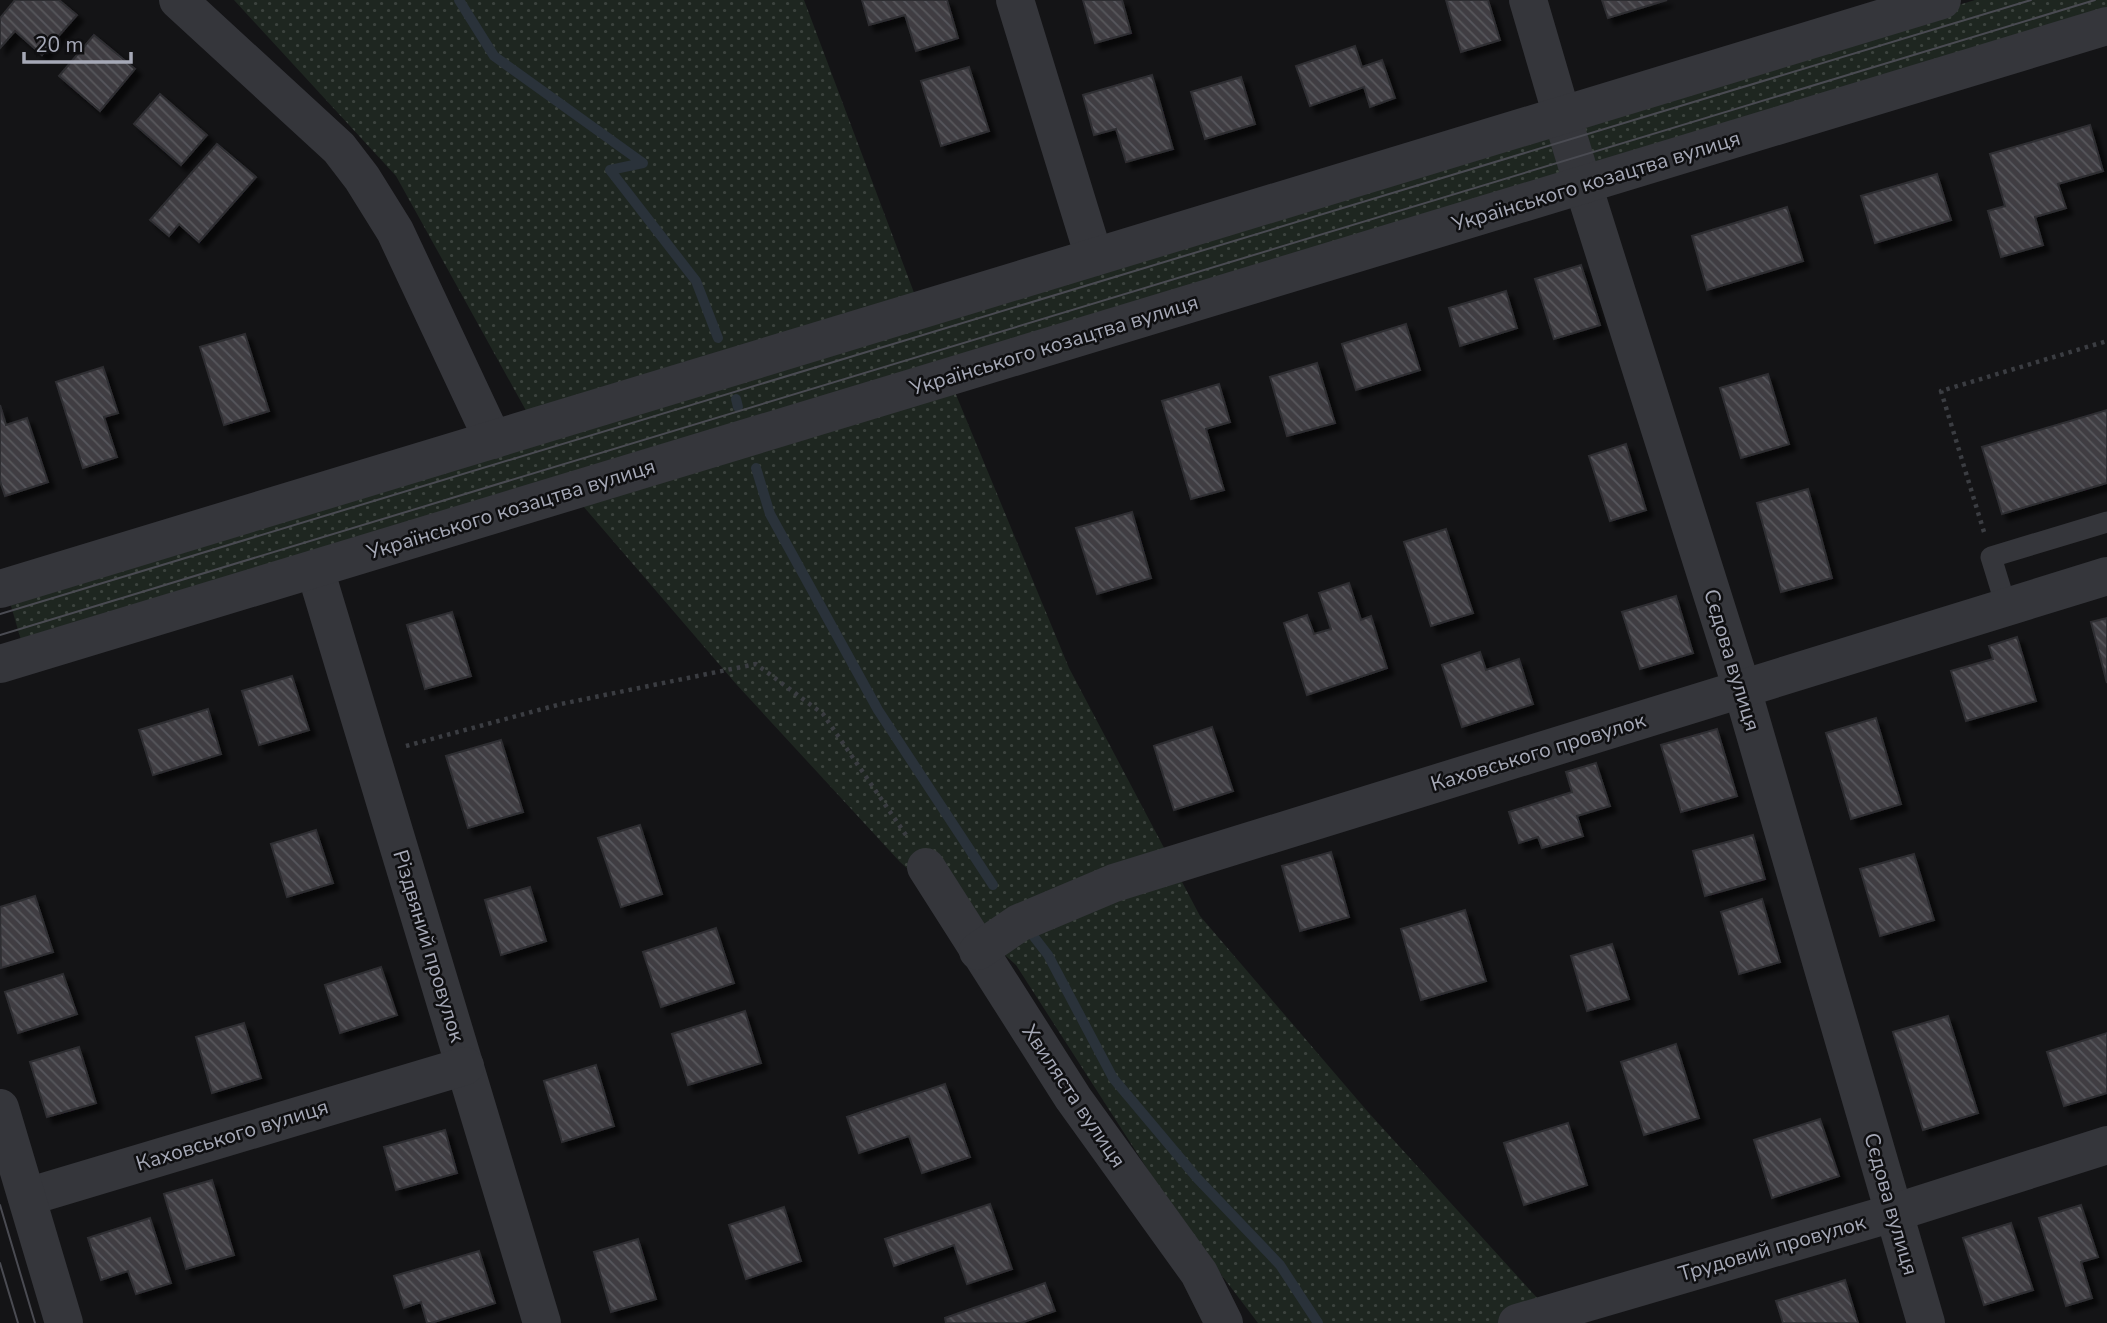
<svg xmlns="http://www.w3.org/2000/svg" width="2107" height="1323" viewBox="0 0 2107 1323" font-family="'Nunito Sans',sans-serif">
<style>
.grass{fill:url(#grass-dots)}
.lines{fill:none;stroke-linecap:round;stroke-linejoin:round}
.stream{stroke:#2a323a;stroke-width:10}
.building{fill:url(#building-back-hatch);stroke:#2f2e32;stroke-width:2;filter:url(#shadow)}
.path{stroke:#3b3d42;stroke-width:4.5;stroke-dasharray:3.5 5;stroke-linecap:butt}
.service{stroke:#35363b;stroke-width:21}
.minor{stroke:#35363b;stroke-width:38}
.tertiary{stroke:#35363b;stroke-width:38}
.tram{stroke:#4a4b52;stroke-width:2}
.labels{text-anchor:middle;stroke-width:5;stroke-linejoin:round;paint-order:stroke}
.street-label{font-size:21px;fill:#a6a9b7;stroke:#0f0f11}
</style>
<defs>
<pattern id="grass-dots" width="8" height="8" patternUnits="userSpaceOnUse" patternTransform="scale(1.75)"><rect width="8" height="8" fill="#1e2620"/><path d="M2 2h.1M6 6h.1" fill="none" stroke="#3c433e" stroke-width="1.8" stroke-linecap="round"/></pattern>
<pattern id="building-back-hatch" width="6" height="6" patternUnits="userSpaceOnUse" patternTransform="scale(1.75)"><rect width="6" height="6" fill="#3f3e43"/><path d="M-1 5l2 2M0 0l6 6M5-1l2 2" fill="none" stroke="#58575c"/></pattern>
<filter id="shadow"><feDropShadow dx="6" dy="6" stdDeviation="2" flood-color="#0009"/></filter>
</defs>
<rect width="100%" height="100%" fill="#141416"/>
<g class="grass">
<polygon points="234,0 804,0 916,298 529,416 396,176"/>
<polygon points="1975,0 2107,0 2107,16 1593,172 1577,121"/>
<polygon points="1556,129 1571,178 23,647 9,599"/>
<polygon points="952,385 1069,668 1200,916 1368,1112 1560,1323 1258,1323 1184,1226 1016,965 900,862 737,685 577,499"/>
</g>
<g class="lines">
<g class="stream">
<polyline points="459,0 494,56 643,163 610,170 696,281 718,338"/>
<polyline points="736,399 738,407"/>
<polyline points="756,468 770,514 878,710 993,885"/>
<polyline points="1031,933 1048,955 1113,1078 1197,1178 1280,1265 1318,1323"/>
</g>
</g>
<g class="building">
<polygon points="15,0 59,0 77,15 42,55 15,31 0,48 0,18"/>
<polygon points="862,0 947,0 958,38 916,51 905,15 869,25"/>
<polygon points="1083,0 1122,0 1131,33 1095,43"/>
<polygon points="1446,0 1488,0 1500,40 1461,52"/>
<polygon points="1602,0 1667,0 1608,18"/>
<polygon points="94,35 135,69 100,111 59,76"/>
<polygon points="1355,46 1362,67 1382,60 1395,98 1370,107 1364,87 1310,106 1296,66"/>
<polygon points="969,67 989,131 941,146 921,81"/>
<polygon points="1152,75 1173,149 1126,162 1116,129 1094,135 1083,95"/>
<polygon points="1241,77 1255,124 1205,139 1191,92"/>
<polygon points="160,94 207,135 181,165 134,124"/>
<polygon points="2090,125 2103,171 2058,184 2066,208 2035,217 2043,245 2001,257 1988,211 2005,206 1990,154"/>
<polygon points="217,144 256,177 199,242 179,224 169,236 150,220"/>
<polygon points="1937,174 1951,220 1875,243 1861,196"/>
<polygon points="1787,207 1803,261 1707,290 1692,236"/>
<polygon points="1581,265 1600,325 1554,339 1535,279"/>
<polygon points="1506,291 1517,328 1460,346 1449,308"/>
<polygon points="1406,324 1420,370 1356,390 1342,344"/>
<polygon points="245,334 269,411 224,425 200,347"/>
<polygon points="1317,363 1335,423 1287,436 1270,377"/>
<polygon points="103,367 118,413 104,417 117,457 83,468 56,382"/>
<polygon points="1768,374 1789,444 1741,458 1720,388"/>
<polygon points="1219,384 1230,422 1206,429 1224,490 1191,499 1162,401"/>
<polygon points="0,405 6,425 27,418 48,482 5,496 0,481"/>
<polygon points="2107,410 2107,483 2002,514 1982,447"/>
<polygon points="1626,444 1646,510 1610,521 1589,456"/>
<polygon points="1808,489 1832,578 1781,592 1757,503"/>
<polygon points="1132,512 1151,578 1097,594 1076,528"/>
<polygon points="1446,529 1473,613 1431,626 1404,542"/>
<polygon points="1349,583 1361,620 1371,616 1387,668 1307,695 1284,623 1307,615 1314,634 1331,629 1319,593"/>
<polygon points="1676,596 1693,653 1640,669 1622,612"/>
<polygon points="452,612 471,676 425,689 407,625"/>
<polygon points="2107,618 2107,683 2091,622"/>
<polygon points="2017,637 2036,701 1966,721 1951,671 1993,659 1989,646"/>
<polygon points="1480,652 1486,670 1519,659 1533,704 1462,727 1442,665"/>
<polygon points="292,676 309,730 259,745 242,691"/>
<polygon points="208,709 221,754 153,775 139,730"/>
<polygon points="1876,718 1901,804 1851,819 1826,733"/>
<polygon points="1212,727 1233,791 1174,810 1154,746"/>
<polygon points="1717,729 1737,796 1681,812 1661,745"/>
<polygon points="501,740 523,812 468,828 446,756"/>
<polygon points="1596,763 1610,806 1577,816 1583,836 1542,848 1538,837 1519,843 1509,812 1572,792 1566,772"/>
<polygon points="640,825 662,894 621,907 598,838"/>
<polygon points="316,830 333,883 287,897 271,844"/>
<polygon points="1753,835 1765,879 1705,896 1693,851"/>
<polygon points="1331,852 1349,917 1300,931 1282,866"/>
<polygon points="1914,854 1934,920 1880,936 1860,869"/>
<polygon points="530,887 546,941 501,955 485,900"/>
<polygon points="35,896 53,952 1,968 0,907"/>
<polygon points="1762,899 1780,962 1739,974 1721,912"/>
<polygon points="1465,910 1486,981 1421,1000 1401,929"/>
<polygon points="716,928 734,983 661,1007 643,952"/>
<polygon points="1612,944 1629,999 1587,1011 1571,956"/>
<polygon points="381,967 397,1015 340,1033 325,985"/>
<polygon points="63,974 77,1014 18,1033 5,992"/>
<polygon points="745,1011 761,1063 688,1085 672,1034"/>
<polygon points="1948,1016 1978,1113 1923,1130 1893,1032"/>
<polygon points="244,1023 261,1078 212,1093 196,1037"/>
<polygon points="2107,1033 2107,1093 2064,1106 2047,1052"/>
<polygon points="1676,1044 1699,1118 1644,1135 1621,1062"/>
<polygon points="79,1047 96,1103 47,1117 30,1062"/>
<polygon points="596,1065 614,1126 562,1142 544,1081"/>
<polygon points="945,1084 970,1157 922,1173 909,1136 859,1153 847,1117"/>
<polygon points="1820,1119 1839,1176 1772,1198 1754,1140"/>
<polygon points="1568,1123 1587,1185 1524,1205 1504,1143"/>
<polygon points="445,1130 457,1173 396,1190 384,1147"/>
<polygon points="212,1180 234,1255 186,1269 164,1194"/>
<polygon points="990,1204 1012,1269 967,1284 954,1245 894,1266 885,1239"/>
<polygon points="2081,1205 2098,1257 2081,1262 2092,1298 2066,1306 2039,1218"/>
<polygon points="784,1207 801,1261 746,1279 729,1225"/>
<polygon points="150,1218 171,1283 136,1294 128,1271 101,1280 88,1238"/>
<polygon points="2011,1223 2033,1290 1984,1305 1963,1238"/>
<polygon points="638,1239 656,1299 611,1312 594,1252"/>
<polygon points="479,1251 495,1303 431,1323 427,1323 421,1302 404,1308 394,1276"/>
<polygon points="1845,1280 1858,1323 1783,1323 1776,1301"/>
<polygon points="1045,1283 1055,1311 1021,1323 946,1323 945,1318"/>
</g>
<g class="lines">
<g class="path">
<polyline points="1984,532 1941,391 2107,341"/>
<polyline points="406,746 561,704 756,664 823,714 908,838"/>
</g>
<polyline class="service" points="2006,606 1991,557 2107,522"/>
<g class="minor">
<polyline points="178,0 339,148 362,178 395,231 493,440"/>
<polyline points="1015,0 1094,257"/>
<polyline points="1528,0 1562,116"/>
<polyline points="1583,185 1742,689 1926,1323"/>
<polyline points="315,569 542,1323"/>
<polyline points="926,867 1073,1098 1199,1273 1224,1323"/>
<polyline points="978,951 1019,923 1114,883 2107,576"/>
<polyline points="27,1197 465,1066"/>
<polyline points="1517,1323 1893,1213 2107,1145"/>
</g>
<g class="tertiary">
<polyline points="1562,116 1583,185"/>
<polyline points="0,589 1942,0"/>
<polyline points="0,664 2107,26"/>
<polyline points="0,1108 64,1323"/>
</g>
<g class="tram">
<polyline points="0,614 2031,0"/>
<polyline points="0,635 2095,0"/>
<polyline points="0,1205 35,1323"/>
<polyline points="0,1263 18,1323"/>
</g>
</g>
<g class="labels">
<g class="street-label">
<text transform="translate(1596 181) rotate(-17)" y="7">Українського козацтва вулиця</text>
<text transform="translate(1054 345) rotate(-17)" y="7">Українського козацтва вулиця</text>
<text transform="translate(511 509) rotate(-17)" y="7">Українського козацтва вулиця</text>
<text transform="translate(1732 660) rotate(73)" y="7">Сєдова вулиця</text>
<text transform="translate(1538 752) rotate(-17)" y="7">Каховського провулок</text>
<text transform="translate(429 946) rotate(73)" y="7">Різдвяний провулок</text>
<text transform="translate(1074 1096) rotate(56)" y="7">Хвиляста вулиця</text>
<text transform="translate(232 1135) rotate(-17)" y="7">Каховського вулиця</text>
<text transform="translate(1891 1204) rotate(74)" y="7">Сєдова вулиця</text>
<text transform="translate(1772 1248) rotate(-16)" y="7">Трудовий провулок</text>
</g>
</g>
<path d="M24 52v10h107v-10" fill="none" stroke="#a6a9b7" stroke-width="3.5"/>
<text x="35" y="52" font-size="21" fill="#a6a9b7" stroke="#0f0f11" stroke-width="5" paint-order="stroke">20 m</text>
</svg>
